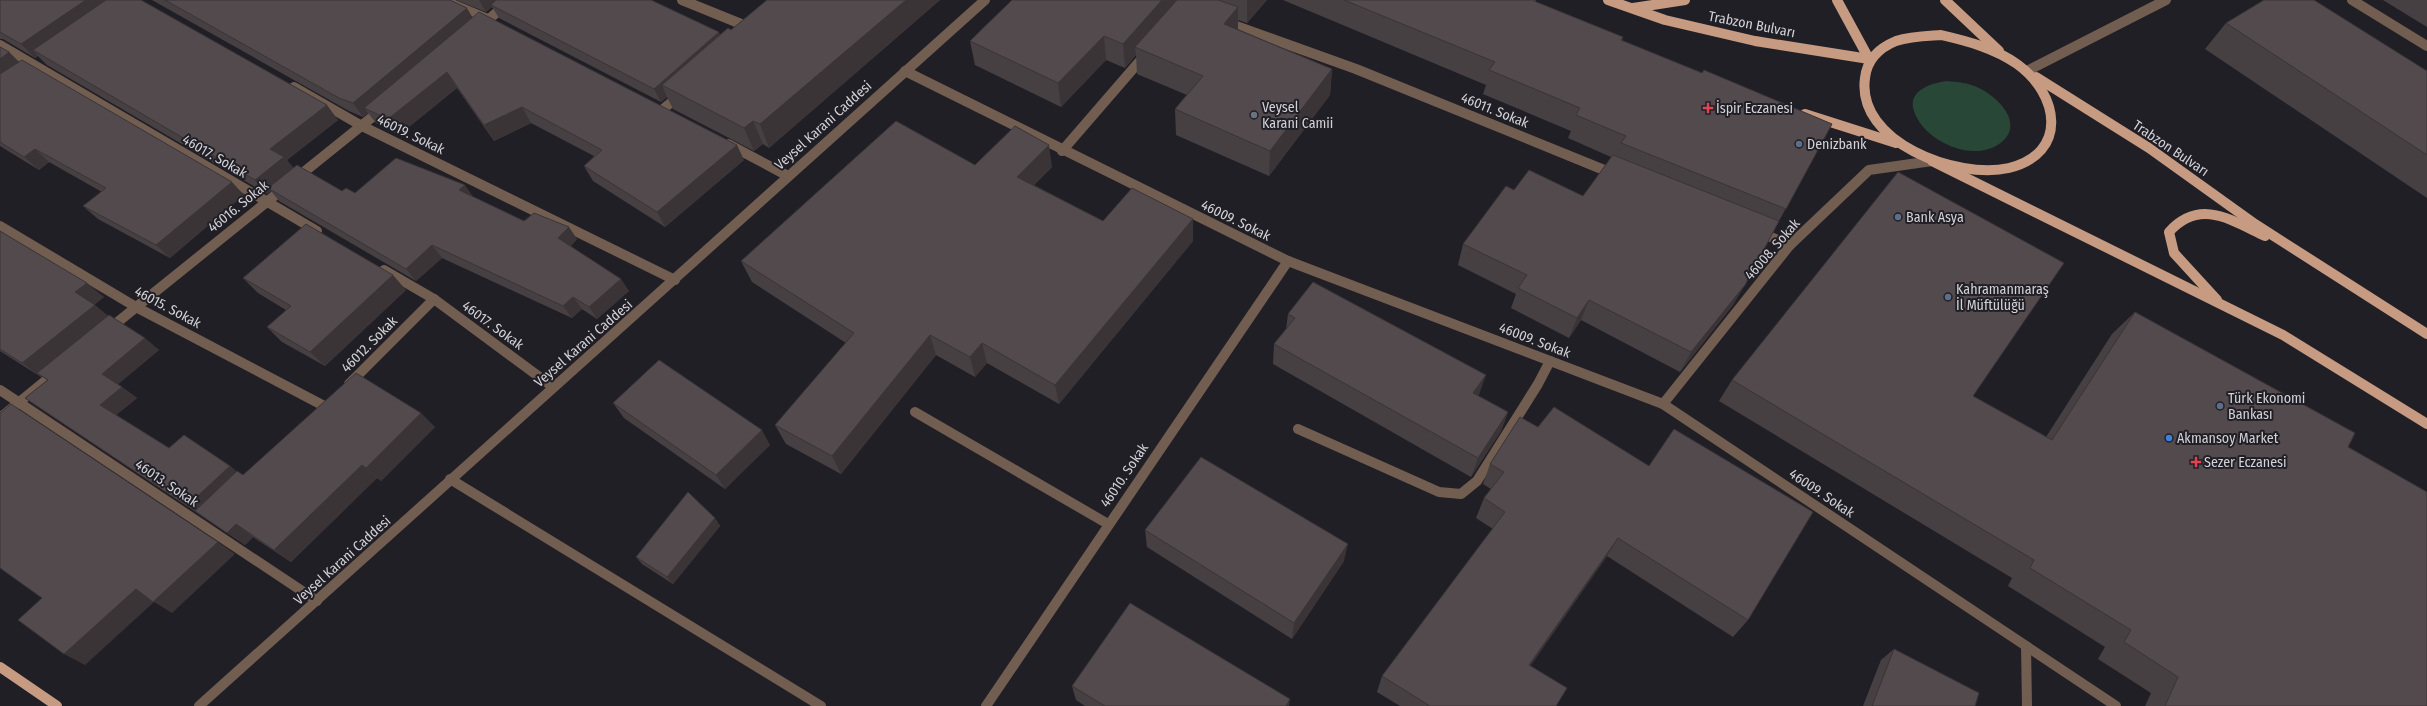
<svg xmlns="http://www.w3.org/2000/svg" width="2427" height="706" viewBox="0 0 2427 706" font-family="'Fira Sans Condensed',sans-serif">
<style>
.green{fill:#294736}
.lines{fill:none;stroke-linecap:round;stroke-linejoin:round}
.minor{stroke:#725e51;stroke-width:10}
.major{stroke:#c69b81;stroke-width:10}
.wall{fill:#474043}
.shaded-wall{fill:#3a3437}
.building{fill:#534a4e;stroke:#3a3437}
.health-dot{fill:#e0444e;stroke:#211f26;stroke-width:1.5}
.worship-dot{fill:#6b7280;stroke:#211f26;stroke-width:1.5}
.service-dot{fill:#5c6f8a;stroke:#211f26;stroke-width:1.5}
.shop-dot{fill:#3f7fe0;stroke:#211f26;stroke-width:1.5}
.labels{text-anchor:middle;stroke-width:4;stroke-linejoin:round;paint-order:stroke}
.street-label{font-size:14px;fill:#d3d2d7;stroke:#211f26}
.poi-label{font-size:14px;fill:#d3d2d7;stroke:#211f26;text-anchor:start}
</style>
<rect width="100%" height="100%" fill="#211f26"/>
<path class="green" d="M1947,81C1958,82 1969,83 1979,88C1996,96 2023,121 2004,140C1977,166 1924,142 1914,111C1907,90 1932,83 1947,81Z"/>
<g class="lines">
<g class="minor">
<polyline points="442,0 488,19"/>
<polyline points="682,0 751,28"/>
<polyline points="2352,0 2427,46"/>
<polyline points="1225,22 1356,69 1614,174"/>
<polyline points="481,26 511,0"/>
<polyline points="0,45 317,231"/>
<polyline points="905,71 1288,261 1663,404 2116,706"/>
<polyline points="2027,71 2166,0"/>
<polyline points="294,87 362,126 675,280"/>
<polyline points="662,110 680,95"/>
<polyline points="728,144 788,176"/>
<polyline points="1062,151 1145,55"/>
<polyline points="0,226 136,307 326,407"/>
<polyline points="1759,232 1790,245"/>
<polyline points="384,270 434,299 553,387"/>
<polyline points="109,329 381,110"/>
<polyline points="349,384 434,299"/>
<polyline points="0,390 317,601"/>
<polyline points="1663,404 1790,245 1869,170 1932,161"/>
<polyline points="915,412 1108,524"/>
<polyline points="0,418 56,372"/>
<polyline points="1298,429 1439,492 1461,494 1477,481 1538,384 1550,361"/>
<polyline points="450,479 821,706"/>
<polyline points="2026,646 2027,706"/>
<polyline points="199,706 985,0"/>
<polyline points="986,706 1288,261"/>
</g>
<g class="major">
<polyline points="1608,0 1665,20 1755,41 1869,59"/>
<polyline points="1837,0 1869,59"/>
<polyline points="1945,0 1999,51"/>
<polyline points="1633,8 1685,0"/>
<path d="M1941,35C1967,41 1994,48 2017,64C2059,94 2069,153 2009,168C1957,180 1856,142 1865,78C1867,59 1879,48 1896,41C1911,36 1926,36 1941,35Z"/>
<polyline points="2036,77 2149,148 2255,224 2427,334"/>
<polyline points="1805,114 1896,143"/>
<polyline points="1932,161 2283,335 2427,424"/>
<path d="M2217,300L2174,253L2169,232C2200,198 2231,220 2265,236"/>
<polyline points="0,667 57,706"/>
</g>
</g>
<g class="wall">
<polygon points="0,0 338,120 287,160 293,168 342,191 355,193 474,197 524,221 577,239 571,246 629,291 597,319 582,309 572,318 442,258 416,281 279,201 271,191 267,194 47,65 38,56 35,58 3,39 0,39"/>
<polygon points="152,0 450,0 473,17 744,160 665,227 593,181 584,166 594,156 531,123 494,141 457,88 399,135 376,123 368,113 363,117 349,111"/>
<polygon points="456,0 651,0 721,35 731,30 767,0 940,0 769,148 763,144 754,151 673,109 667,97 661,102 499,18 492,7 486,12"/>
<polygon points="1012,0 1267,0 1247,23 1238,20 1238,29 1332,69 1330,95 1269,176 1176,135 1175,109 1187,95 1137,74 1136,55 1125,68 1106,60 1061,107 975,65 970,41"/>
<polygon points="1283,0 1536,0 1536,2 1623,37 1622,41 1832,124 1733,305 1680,372 1581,320 1569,338 1511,308 1516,294 1458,265 1463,244 1514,190 1583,196 1611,157 1568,138 1571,131 1483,94 1486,85"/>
<polygon points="2383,0 2427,0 2427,27"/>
<polygon points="2226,23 2427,71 2427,198 2205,49"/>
<polygon points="0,47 9,52 19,62 244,195 170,258 98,219 83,206 102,192 49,162 39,170 0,146"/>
<polygon points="975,165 1052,167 1034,185 1103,221 1193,241 1059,404 987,363 975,377 936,355 841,474 786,444 775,425 846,343 752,282 741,261"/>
<polygon points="0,231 104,297 94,305 108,316 159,350 118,384 137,398 116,415 169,448 230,466 237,472 243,475 435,427 381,481 377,478 291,562 253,537 245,545 25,398 47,380 42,376 41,377 0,351"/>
<polygon points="243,278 406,290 325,366 282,342 267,327 286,310 258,293"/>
<polygon points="2135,312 2348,447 2427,706 2145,706 2151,693 2098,659 2105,647 2008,586 2012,578 1719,401 1732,380 1973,396 2046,437 2112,334"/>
<polygon points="1288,314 1479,396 1508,412 1501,431 1471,477 1273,364 1274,344 1286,329"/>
<polygon points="613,403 770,445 725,489 624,418"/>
<polygon points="1520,417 1748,620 1733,637 1607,556 1530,666 1556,706 1400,706 1377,692 1382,676 1493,529 1476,518 1484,498 1491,489 1483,484 1490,464"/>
<polygon points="715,518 720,526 673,584 642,564 636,557"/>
<polygon points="1145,530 1344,561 1292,639 1147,547"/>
<polygon points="1894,649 1975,706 1863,706 1881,660"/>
<polygon points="1072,686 1289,706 1085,706 1076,700"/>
</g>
<g class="shaded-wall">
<polygon points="86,0 119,0 33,50 38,56 35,58 21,44"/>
<polygon points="479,0 501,0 491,5 492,7 486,12"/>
<polygon points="906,0 940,0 769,148 760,124"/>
<polygon points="1162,0 1183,0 1135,47 1136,55 1125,68 1123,44"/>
<polygon points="1247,0 1267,0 1247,23"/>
<polygon points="1238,7 1238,34 1224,24"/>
<polygon points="467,8 475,22 364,108 368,113 363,117 353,103"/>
<polygon points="719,32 725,46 662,85 667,97 661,102 654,89"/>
<polygon points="1104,36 1106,60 1061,107 1058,83"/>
<polygon points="9,52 23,66 0,82 0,59"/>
<polygon points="1332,69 1330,95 1269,176 1270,151"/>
<polygon points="447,72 457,88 399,135 388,119"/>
<polygon points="327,105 338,120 287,160 296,171 268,188 271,191 267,194 255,180 270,149"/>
<polygon points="522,107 531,123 494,141 484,125"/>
<polygon points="753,121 763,144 754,151 744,128"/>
<polygon points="737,145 744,160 665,227 657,212"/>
<polygon points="1049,145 1052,167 1021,198 1017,177"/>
<polygon points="35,149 49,162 39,170 24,157"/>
<polygon points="232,182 244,195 170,258 156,245"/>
<polygon points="465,185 474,198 459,190"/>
<polygon points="1193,219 1193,241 1059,404 1055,385"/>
<polygon points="569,227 577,239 566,251 558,238"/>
<polygon points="432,245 442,258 416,281 406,269"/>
<polygon points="393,275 406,290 325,366 310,352"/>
<polygon points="621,279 629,291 597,319 589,307"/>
<polygon points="87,283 104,297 92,306 75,292"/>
<polygon points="1745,285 1733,305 1680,372 1691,352"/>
<polygon points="573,297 582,309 572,318 563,306"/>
<polygon points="1589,300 1581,320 1569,338 1577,318"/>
<polygon points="95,305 112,319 37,373 42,376 41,377 22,363"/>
<polygon points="930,335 936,355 841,474 832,456"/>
<polygon points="145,338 159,350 117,385 102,374"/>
<polygon points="982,343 987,363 975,377 970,357"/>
<polygon points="1486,375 1479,395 1467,413 1473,393"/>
<polygon points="122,387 137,398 115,416 100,405"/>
<polygon points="1508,412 1501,431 1471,477 1478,458"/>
<polygon points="421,413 435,427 381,481 366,468"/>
<polygon points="762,430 770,445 725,489 716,475"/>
<polygon points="362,465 377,478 291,562 274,550"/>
<polygon points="230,466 243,477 202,516 187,506"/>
<polygon points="715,518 720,526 673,584 667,577"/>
<polygon points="236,524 253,537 245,545 227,533"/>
<polygon points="1618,538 1607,556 1520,681 1529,665"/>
<polygon points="218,542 235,554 172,613 154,602 85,665 64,654 136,589"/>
<polygon points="1348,544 1344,561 1292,639 1294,623"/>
<polygon points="1290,699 1289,706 1286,706"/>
</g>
<g class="building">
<polygon points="0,0 86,0 21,44 0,32"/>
<polygon points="106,0 141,0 327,105 270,149 284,157 255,180 33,50"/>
<polygon points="165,0 450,0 467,8 353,103 339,98"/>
<polygon points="496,0 651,0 719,32 654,89 491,5"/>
<polygon points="767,0 906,0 760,124 753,121 744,128 662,85 728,28 731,30"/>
<polygon points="1012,0 1162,0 1123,44 1104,36 1058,83 970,41"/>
<polygon points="1177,0 1218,0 1238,7 1224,24 1332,69 1270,151 1175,109 1203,76 1135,47"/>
<polygon points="1344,0 1535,0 1534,1 1623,37 1621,40 1702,73 1704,70 1832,124 1786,209 1621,143 1626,136 1576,115 1580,108 1489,70 1495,62"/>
<polygon points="2264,0 2314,0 2427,71 2427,155 2226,23"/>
<polygon points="479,12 737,145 657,212 584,166 602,150 522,107 484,125 447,72 388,119 364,108"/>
<polygon points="0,47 9,52 0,59"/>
<polygon points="22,60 232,182 156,245 83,206 106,188 35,149 24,157 0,142 0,74"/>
<polygon points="896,121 975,165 1015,126 1049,145 1017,177 1103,221 1132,188 1193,219 1055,385 982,343 970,357 930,335 832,456 775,425 854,333 741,261"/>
<polygon points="1613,155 1779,221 1745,285 1691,352 1589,300 1577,318 1518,288 1527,275 1463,244 1506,186 1514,190 1529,170 1583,196"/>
<polygon points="396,158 465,185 459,190 524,221 534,213 569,227 558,238 621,279 589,307 573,297 563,306 432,245 406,269 268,188 297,165 342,191 346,188 355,193"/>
<polygon points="1898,172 2064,263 1973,396 2052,440 2135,312 2355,433 2348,447 2427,492 2427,706 2165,706 2178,677 2124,642 2131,630 2030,568 2034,560 1732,380"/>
<polygon points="306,224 393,275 310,352 267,327 291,306 243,278"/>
<polygon points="0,231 87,283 75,292 95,305 22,363 0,349"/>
<polygon points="1313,282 1486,375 1473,393 1508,412 1478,458 1274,344 1295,318 1288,314"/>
<polygon points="109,315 145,338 102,374 122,387 100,405 169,448 184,435 230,466 187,506 25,398 48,380 37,373"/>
<polygon points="659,360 762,430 716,475 613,403"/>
<polygon points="356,373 421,413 366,468 362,465 274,550 236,524 227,533 195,511 237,471 243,475"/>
<polygon points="11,404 218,542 153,602 136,589 64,654 18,620 42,598 0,568 0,413"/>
<polygon points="1554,407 1649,466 1674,429 1813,512 1748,620 1618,538 1529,665 1567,688 1556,706 1430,706 1382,676 1505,512 1484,498 1504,472 1490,464 1520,417 1538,427"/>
<polygon points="1201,457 1348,544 1294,623 1145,530"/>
<polygon points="688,492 715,518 667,577 636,557"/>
<polygon points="1130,603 1290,699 1286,706 1105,706 1072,686"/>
<polygon points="1894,649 1979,693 1975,706 1872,706"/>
</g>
<g class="health-dot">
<path d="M1706 102h4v4h4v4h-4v4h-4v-4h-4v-4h4z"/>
<path d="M2194 456h4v4h4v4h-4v4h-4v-4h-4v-4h4z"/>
</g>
<circle class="worship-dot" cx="1254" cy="115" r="4"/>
<g class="service-dot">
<circle cx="1799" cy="144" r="4"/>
<circle cx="1898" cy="217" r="4"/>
<circle cx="1948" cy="297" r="4"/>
<circle cx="2220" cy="406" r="4"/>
</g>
<circle class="shop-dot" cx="2169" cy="438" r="4"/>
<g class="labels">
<g class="street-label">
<text transform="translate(1752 24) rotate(11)" y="5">Trabzon Bulvarı</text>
<text transform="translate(1495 110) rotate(22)" y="5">46011. Sokak</text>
<text transform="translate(823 125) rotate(-42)" y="5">Veysel Karani Caddesi</text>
<text transform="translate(411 134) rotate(26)" y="5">46019. Sokak</text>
<text transform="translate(2171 148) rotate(34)" y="5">Trabzon Bulvarı</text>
<text transform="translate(215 156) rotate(30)" y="5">46017. Sokak</text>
<text transform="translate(238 206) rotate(-39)" y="5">46016. Sokak</text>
<text transform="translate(1236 220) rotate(26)" y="5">46009. Sokak</text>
<text transform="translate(1772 249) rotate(-49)" y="5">46008. Sokak</text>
<text transform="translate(168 307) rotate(28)" y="5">46015. Sokak</text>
<text transform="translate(493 325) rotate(36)" y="5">46017. Sokak</text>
<text transform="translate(1535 340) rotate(21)" y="5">46009. Sokak</text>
<text transform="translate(583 343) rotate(-41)" y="5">Veysel Karani Caddesi</text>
<text transform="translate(369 344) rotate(-45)" y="5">46012. Sokak</text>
<text transform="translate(1124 475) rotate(-56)" y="5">46010. Sokak</text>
<text transform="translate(167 483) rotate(34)" y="5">46013. Sokak</text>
<text transform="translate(1822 493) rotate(34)" y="5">46009. Sokak</text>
<text transform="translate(342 560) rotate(-42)" y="5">Veysel Karani Caddesi</text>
</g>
<g class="poi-label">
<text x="1262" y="112">Veysel<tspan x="1262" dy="16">Karani Camii</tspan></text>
<text x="1716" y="113">İspir Eczanesi</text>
<text x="1807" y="149">Denizbank</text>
<text x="1906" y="222">Bank Asya</text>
<text x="1956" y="294">Kahramanmaraş<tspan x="1956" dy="16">İl Müftülüğü</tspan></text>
<text x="2228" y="403">Türk Ekonomi<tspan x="2228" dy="16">Bankası</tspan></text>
<text x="2177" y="443">Akmansoy Market</text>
<text x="2204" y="467">Sezer Eczanesi</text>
</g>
</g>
</svg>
